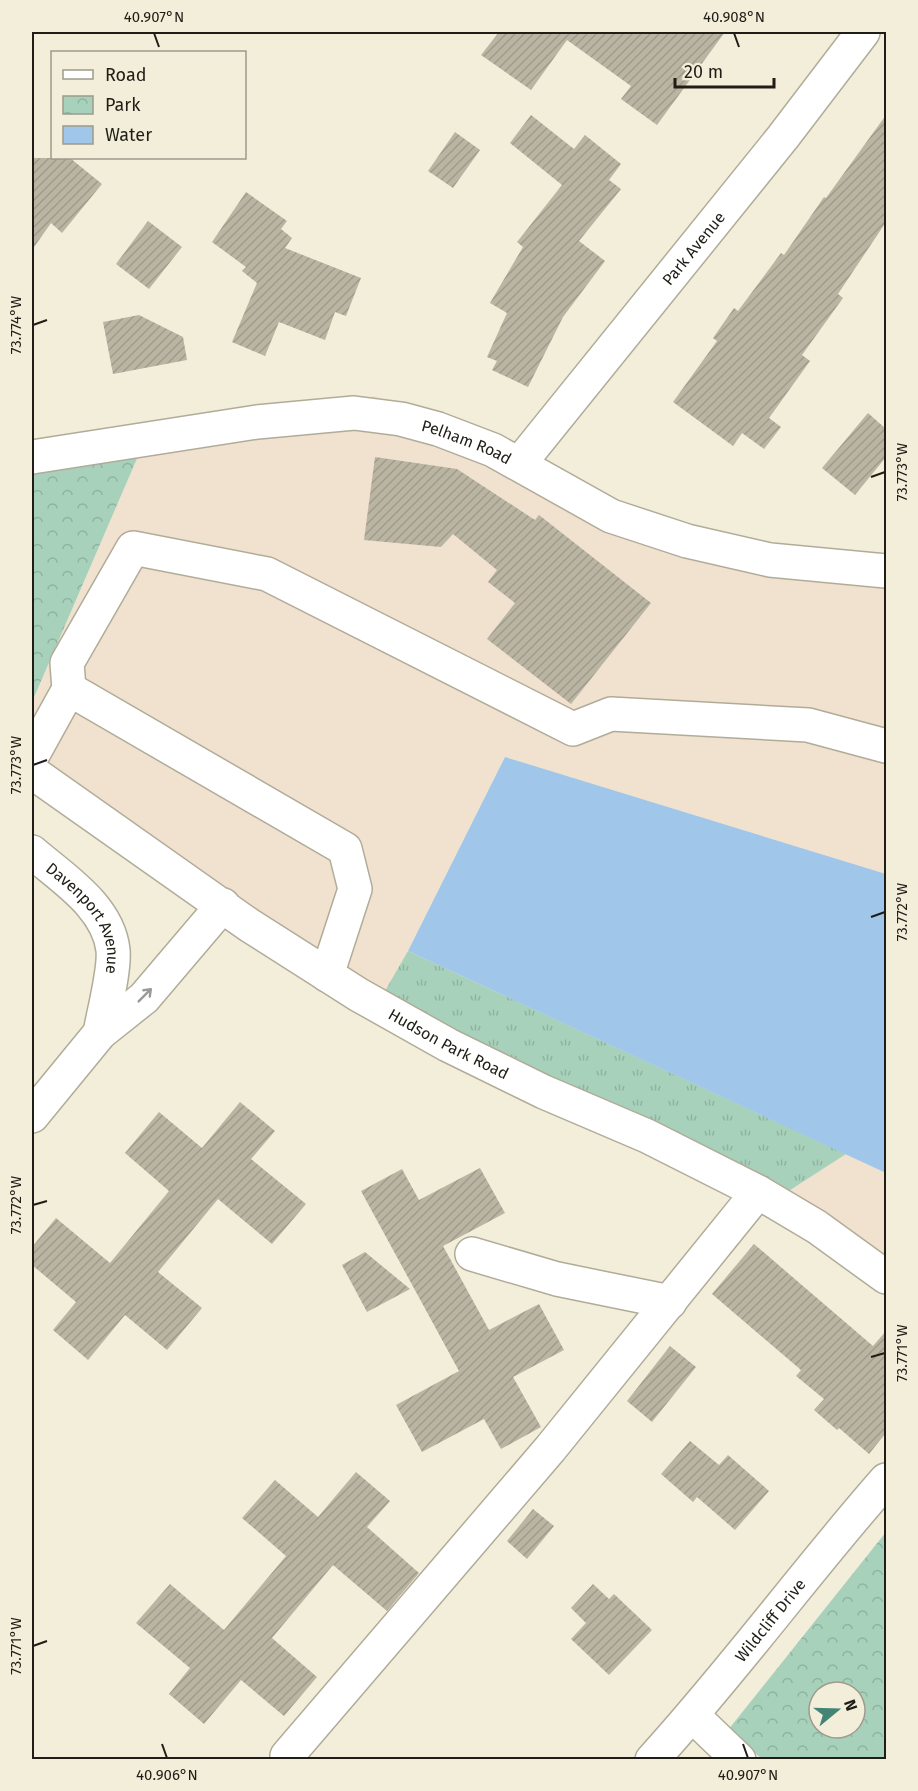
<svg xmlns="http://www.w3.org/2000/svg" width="918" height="1791" viewBox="0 0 918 1791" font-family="'Fira Sans',sans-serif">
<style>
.commercial{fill:#f1e1cf}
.grass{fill:url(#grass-tufts)}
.park{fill:url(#park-crowns);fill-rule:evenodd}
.water{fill:#a0c6e9}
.building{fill:url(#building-hatch)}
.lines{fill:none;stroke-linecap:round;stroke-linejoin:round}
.minor-casing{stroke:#b1ac99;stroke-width:36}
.major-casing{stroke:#b1ac99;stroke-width:36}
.minor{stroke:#fff;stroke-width:33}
.major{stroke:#fff;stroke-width:33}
.oneway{stroke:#9a9996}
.ticks{fill:none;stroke:#1f1d16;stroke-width:2}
.labels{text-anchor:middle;stroke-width:4.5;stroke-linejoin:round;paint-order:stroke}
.street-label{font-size:16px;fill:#1f1d16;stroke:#f3eeda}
.neatline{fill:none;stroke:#1f1d16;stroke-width:2}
.ticks-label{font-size:15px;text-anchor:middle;fill:#1f1d16}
</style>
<defs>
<pattern id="grass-tufts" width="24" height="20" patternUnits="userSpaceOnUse" patternTransform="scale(1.5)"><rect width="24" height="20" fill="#a7d1bb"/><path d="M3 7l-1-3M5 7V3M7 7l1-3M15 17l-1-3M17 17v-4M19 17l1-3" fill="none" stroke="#8fb3a0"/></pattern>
<pattern id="park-crowns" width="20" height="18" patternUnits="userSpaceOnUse" patternTransform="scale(1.5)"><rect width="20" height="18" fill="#a7d1bb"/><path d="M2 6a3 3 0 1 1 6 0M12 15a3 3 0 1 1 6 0" fill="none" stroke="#8fb3a0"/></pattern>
<pattern id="building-hatch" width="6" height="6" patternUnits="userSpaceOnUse" patternTransform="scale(1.5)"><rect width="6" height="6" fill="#bab5a2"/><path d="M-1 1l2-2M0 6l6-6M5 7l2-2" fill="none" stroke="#9f9b8b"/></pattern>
</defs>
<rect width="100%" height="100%" fill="#f3eeda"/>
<g class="commercial">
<polygon points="374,396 536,463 611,508 747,546 886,563 886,874 505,757 408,951 374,1010 32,784 32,702 148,433"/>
<polygon points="846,1154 886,1173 886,1280 767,1205"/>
</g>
<polygon class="grass" points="408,951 846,1154 767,1205 374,1010"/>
<g class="park">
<polygon points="148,433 32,702 32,452"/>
<path d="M886,1532V1759H762L728,1730ZM819,1692H855V1728H819Z"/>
</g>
<polygon class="water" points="505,757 886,874 886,1173 408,951"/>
<g class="building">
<polygon points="499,32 725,32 657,125 621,99 631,86 567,40 531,90 481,55"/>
<polygon points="531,115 574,149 585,135 621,164 609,180 621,189 579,241 605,261 563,317 528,387 492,370 497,361 487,357 507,313 490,303 523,247 517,242 562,185 510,143"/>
<polygon points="886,115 886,222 838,294 843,298 802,355 810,361 769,418 781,427 764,449 742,433 733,446 673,402 717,341 713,338 734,308 738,311 781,253 784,255 824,197 826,198"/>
<polygon points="455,132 480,150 453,188 428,171"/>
<polygon points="32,158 70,158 102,184 62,233 51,223 32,250"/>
<polygon points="246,192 287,221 281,229 292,238 285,248 361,278 346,316 335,312 325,340 279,322 265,356 232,342 257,283 242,271 246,267 212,242"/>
<polygon points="148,221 182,247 149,289 116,264"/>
<polygon points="139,315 183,337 187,360 113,374 103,322"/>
<polygon points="868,413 886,429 886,457 855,495 822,468"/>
<polygon points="375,457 457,469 535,520 539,515 651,603 571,704 487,639 515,603 488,582 497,570 453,534 441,547 364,540"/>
<polygon points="240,1102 275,1131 251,1159 306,1204 272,1244 218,1199 158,1272 202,1308 167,1350 125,1315 88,1360 53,1330 76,1302 32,1265 32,1247 56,1218 110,1263 169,1191 125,1153 159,1112 202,1148"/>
<polygon points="480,1168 505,1213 443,1246 489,1330 539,1304 564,1350 513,1377 541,1427 501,1449 484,1419 422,1452 396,1405 459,1371 361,1191 402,1169 419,1200"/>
<polygon points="754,1244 873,1346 886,1331 886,1433 869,1454 839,1428 837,1430 814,1410 824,1399 796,1376 801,1370 712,1294"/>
<polygon points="365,1252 410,1289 367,1312 342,1265"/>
<polygon points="670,1346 696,1367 652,1422 627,1401"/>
<polygon points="690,1441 719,1465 728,1455 769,1491 735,1530 697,1497 693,1502 661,1474"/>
<polygon points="356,1472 390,1501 367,1527 419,1573 387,1611 333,1565 272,1638 317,1677 284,1716 241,1680 204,1724 169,1694 190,1668 136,1623 170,1584 224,1630 286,1556 242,1518 275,1480 318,1517"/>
<polygon points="533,1509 554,1526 527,1559 507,1541"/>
<polygon points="593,1584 609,1599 614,1594 652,1630 609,1675 571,1639 586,1623 571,1608"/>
</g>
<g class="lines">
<g class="minor-casing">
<g id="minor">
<path id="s1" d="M520,463L783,137L863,32"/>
<polyline points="69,689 67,663 133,548 267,574 573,729 611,714 808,725 886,746"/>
<polyline points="32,756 69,689 345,849 355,889 327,975"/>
<path id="s2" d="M32,772L249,925L359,995L448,1045L544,1092L647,1136L758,1192L817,1227L886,1277"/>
<path id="s3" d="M32,852C62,878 108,906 113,950C115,970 104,1011 100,1033"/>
<polyline points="32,1116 100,1033 144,998 223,905"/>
<polyline points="472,1254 557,1279 670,1302"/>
<polyline points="692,1715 739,1760"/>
<polyline points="287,1756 550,1449 758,1192"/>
<path id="s4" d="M652,1760C734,1670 806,1571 886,1480"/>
</g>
</g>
<g class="major-casing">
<g id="major">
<path id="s5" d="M32,457L257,422L354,413L401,419L438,429L493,450L611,516L687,541L770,560L886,571"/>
</g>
</g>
<use href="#minor" class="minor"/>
<use href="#major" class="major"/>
</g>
<defs><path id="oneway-shaft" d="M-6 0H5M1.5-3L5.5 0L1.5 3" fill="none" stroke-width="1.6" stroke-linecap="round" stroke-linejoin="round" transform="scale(1.5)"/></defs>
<use class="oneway" href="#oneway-shaft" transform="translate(145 995) rotate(-45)"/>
<path class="ticks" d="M154,33L159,47M734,33L739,47M33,325L47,320M871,477L885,472M33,765L47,760M871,917L885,912M33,1205L47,1201M871,1357L885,1353M33,1646L47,1641M162,1744L167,1758M743,1744L748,1758"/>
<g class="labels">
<g class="street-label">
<text dy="6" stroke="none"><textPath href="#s1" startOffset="276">Park Avenue</textPath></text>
<text dy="6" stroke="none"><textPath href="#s5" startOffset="442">Pelham Road</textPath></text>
<text dy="6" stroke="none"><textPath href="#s3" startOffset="88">Davenport Avenue</textPath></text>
<text dy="6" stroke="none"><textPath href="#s2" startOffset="498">Hudson Park Road</textPath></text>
<text dy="6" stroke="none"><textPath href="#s4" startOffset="183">Wildcliff Drive</textPath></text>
</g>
</g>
<rect width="918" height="1791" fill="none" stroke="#f3eeda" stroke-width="66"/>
<rect x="51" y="51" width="195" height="108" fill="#f3eeda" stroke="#9e9a8c" stroke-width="1.5"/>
<rect x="63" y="70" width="30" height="9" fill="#ffffff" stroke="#9e9a8c" stroke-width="1.5"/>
<text x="105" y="81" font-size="18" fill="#1f1d16">Road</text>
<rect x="63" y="96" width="30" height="18" fill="url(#park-crowns)" stroke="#9e9a8c" stroke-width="1.5"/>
<text x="105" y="111" font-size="18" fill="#1f1d16">Park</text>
<rect x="63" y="126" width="30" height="18" fill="#a0c6e9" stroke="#9e9a8c" stroke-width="1.5"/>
<text x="105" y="141" font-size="18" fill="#1f1d16">Water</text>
<g transform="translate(837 1710) rotate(71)"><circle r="28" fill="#f3eeda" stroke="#9e9a8c" stroke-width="1.5"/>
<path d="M0-4.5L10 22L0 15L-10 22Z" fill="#438474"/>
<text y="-9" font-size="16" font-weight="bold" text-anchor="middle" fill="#1f1d16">N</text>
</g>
<path d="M675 78v9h99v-9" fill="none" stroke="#1f1d16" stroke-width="3"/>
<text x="684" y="78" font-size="18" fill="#1f1d16" stroke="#f3eeda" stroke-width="4.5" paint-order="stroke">20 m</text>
<rect x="33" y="33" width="852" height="1725" class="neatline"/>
<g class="ticks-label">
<text x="154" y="22">40.907°N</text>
<text x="734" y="22">40.908°N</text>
<text transform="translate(16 325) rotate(-90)" y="5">73.774°W</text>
<text transform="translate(902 472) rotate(-90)" y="5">73.773°W</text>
<text transform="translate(16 765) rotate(-90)" y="5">73.773°W</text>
<text transform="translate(902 912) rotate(-90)" y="5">73.772°W</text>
<text transform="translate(16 1205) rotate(-90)" y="5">73.772°W</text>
<text transform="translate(902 1353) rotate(-90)" y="5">73.771°W</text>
<text transform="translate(16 1646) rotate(-90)" y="5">73.771°W</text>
<text x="167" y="1780">40.906°N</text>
<text x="748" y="1780">40.907°N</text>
</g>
</svg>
